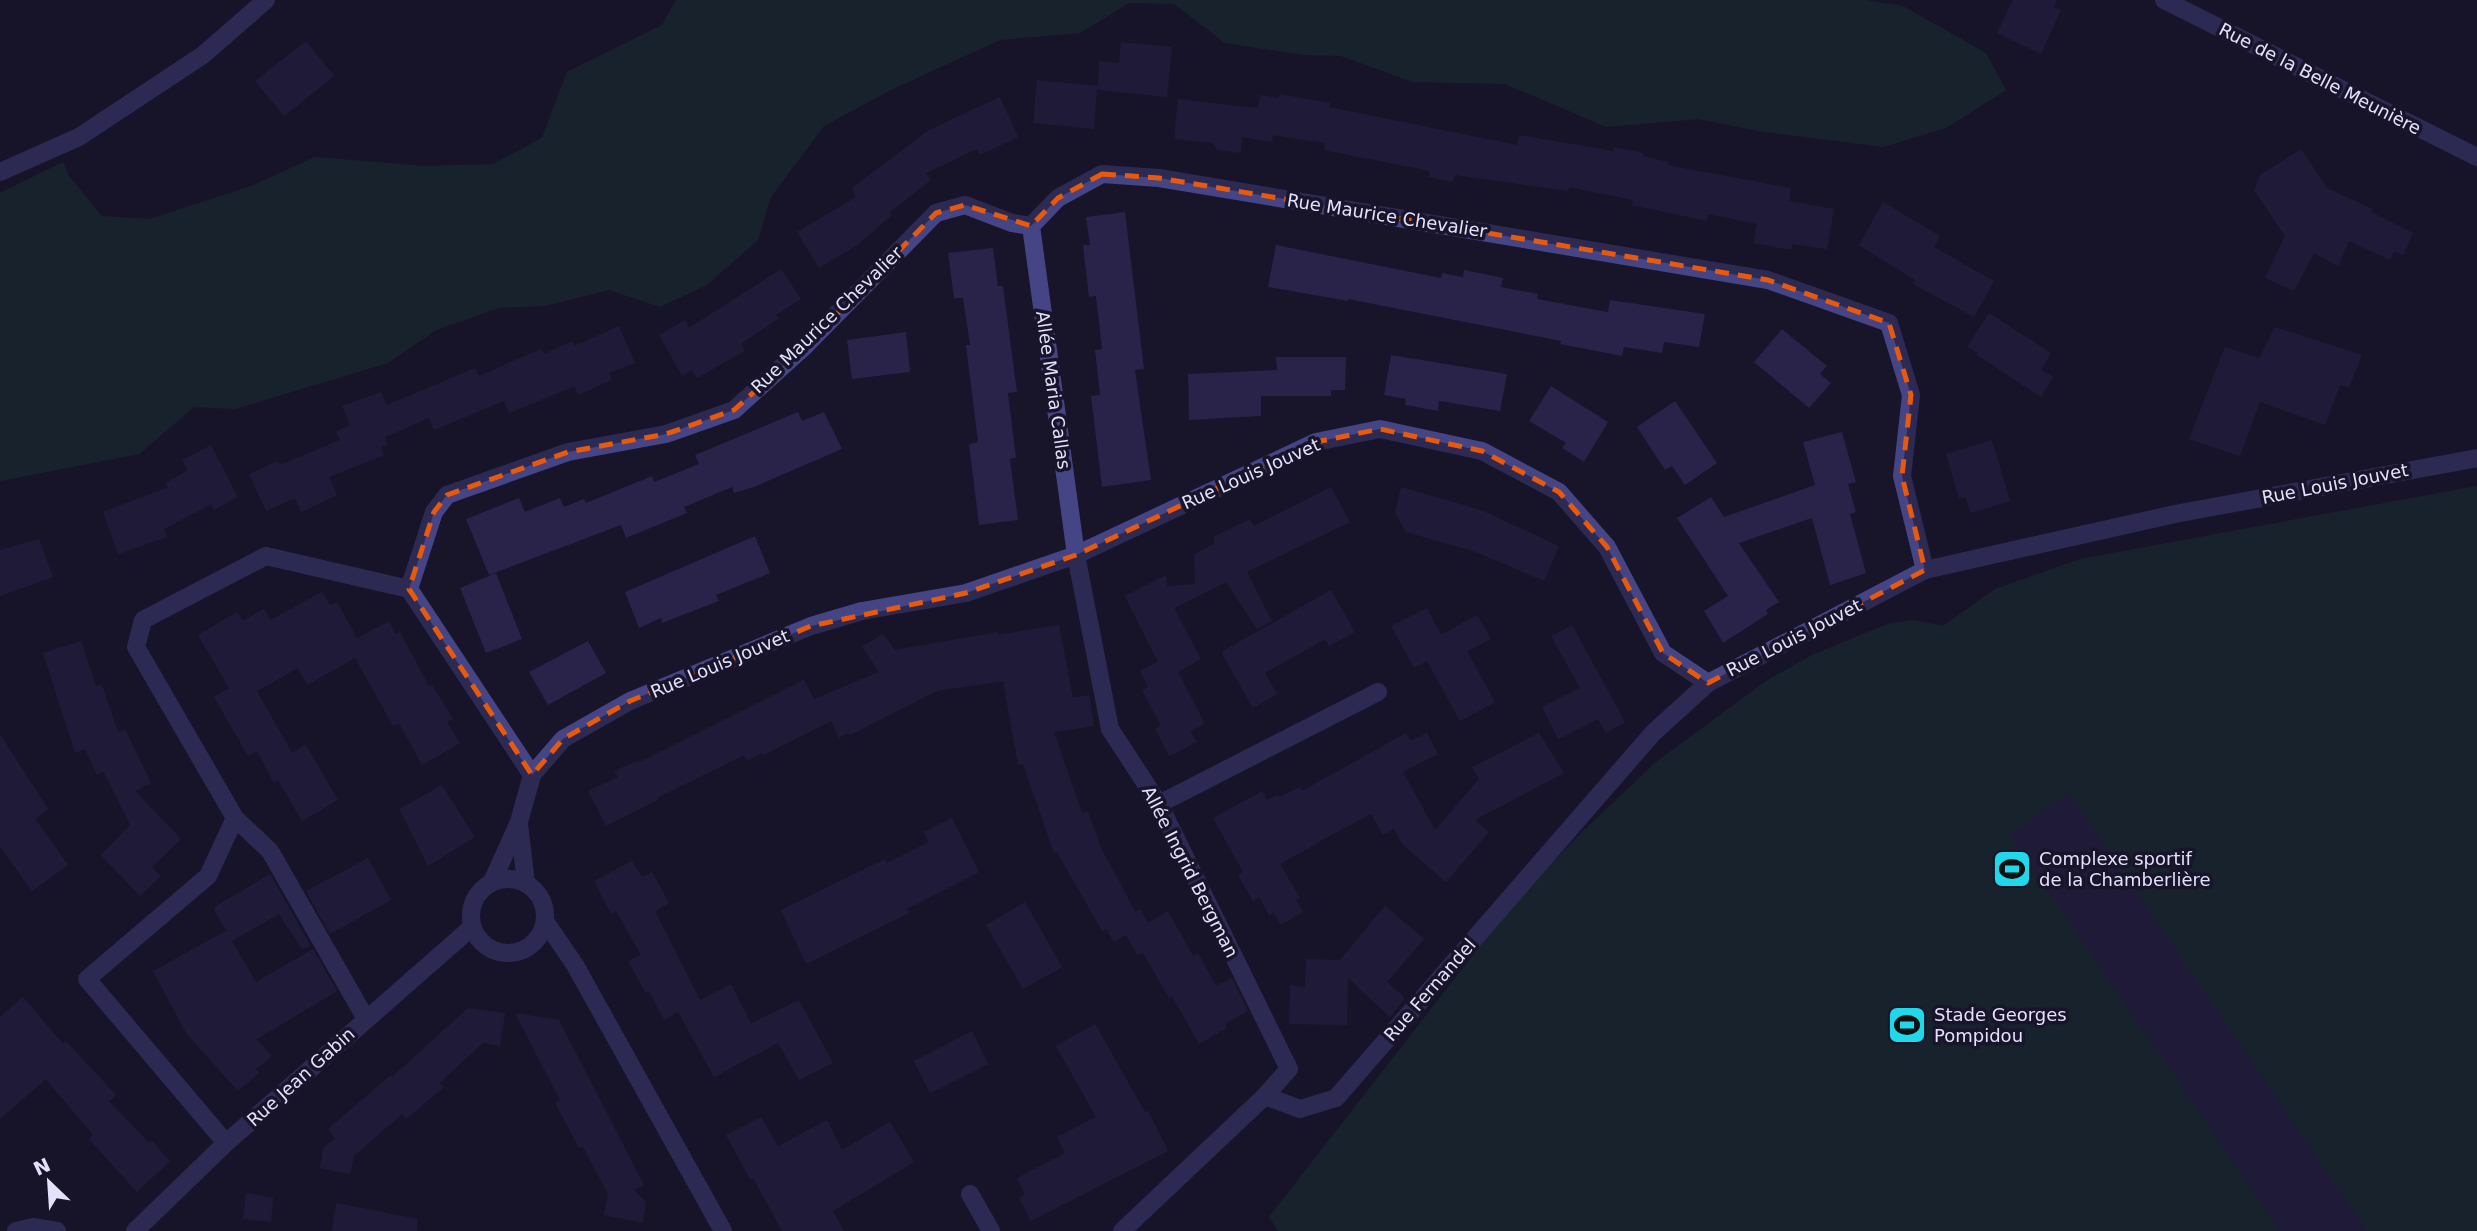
<svg xmlns="http://www.w3.org/2000/svg" width="2477" height="1231" viewBox="0 0 2477 1231" font-family="'DejaVu Sans',sans-serif">
<style>
.green{fill:#183432}
.building{fill:#292249}
.lines{fill:none;stroke-linecap:round;stroke-linejoin:round}
.pedestrian{stroke:#454484;stroke-width:18}
.minor{stroke:#454484;stroke-width:18}
.tertiary{stroke:#454484;stroke-width:18}
.marked{fill:none;stroke:#e8590c;stroke-width:5;stroke-dasharray:14 9;stroke-linejoin:round}
.labels{text-anchor:middle;stroke-width:7;stroke-linejoin:round;paint-order:stroke}
.street-label{font-size:18px;fill:#e3e1fc;stroke:#18142a}
.poi-label{font-size:18px;fill:#e3e1fc;stroke:#18142a;text-anchor:start}
</style>
<rect width="100%" height="100%" fill="#18142a"/>
<g class="green">
<polygon points="676,0 1866,0 1903,6 1986,53 2006,90 1946,128 1883,147 1764,132 1699,119 1606,127 1505,84 1413,82 1341,56 1304,55 1225,43 1174,4 1129,3 1080,33 1000,40 893,89 824,126 771,197 758,240 707,285 660,307 609,290 545,306 499,308 436,330 388,363 235,409 194,407 139,454 0,481 0,193 63,162 69,176 102,216 150,219 251,186 315,157 424,166 493,164 542,138 567,72 662,25"/>
<polygon points="2477,486 2477,1231 1278,1231 1269,1217 1512,905 1581,833 1656,762 1766,681 1812,655 1890,623 1913,620 1943,626 1995,589 2080,559"/>
</g>
<g class="building">
<polygon points="2013,0 2057,0 2054,7 2061,10 2041,54 1997,33"/>
<polygon points="306,41 334,76 284,116 255,81"/>
<polygon points="1121,42 1172,47 1167,97 1097,90 1094,129 1033,123 1037,80 1098,86 1099,61 1119,63"/>
<polygon points="1280,94 1330,103 1329,107 1517,145 1519,135 1613,151 1614,147 1643,153 1643,156 1668,162 1667,165 1791,188 1789,201 1834,209 1827,249 1792,244 1791,250 1753,243 1757,224 1708,214 1707,221 1632,205 1633,200 1569,187 1568,191 1455,175 1453,182 1429,177 1430,171 1324,150 1325,143 1273,135 1272,142 1242,137 1241,153 1217,150 1213,143 1174,139 1178,99 1258,108 1260,95 1278,98"/>
<polygon points="1000,97 1018,137 980,155 977,149 926,173 931,180 890,212 892,215 857,245 819,268 797,232 856,197 852,188 929,130"/>
<polygon points="2301,149 2327,188 2373,209 2371,212 2413,233 2403,255 2394,251 2390,260 2349,241 2338,266 2314,253 2294,291 2265,278 2285,236 2254,190 2260,175"/>
<polygon points="1883,202 1940,236 1934,247 1994,281 1974,317 1913,284 1915,280 1859,245"/>
<polygon points="1125,212 1144,369 1135,370 1151,480 1102,487 1091,396 1100,395 1095,350 1102,349 1096,296 1089,297 1083,245 1090,245 1086,217"/>
<polygon points="1276,245 1441,278 1442,273 1463,277 1464,270 1484,274 1503,278 1501,287 1538,294 1537,299 1608,312 1610,300 1705,314 1699,347 1664,342 1662,353 1624,347 1622,356 1560,344 1561,341 1348,299 1348,301 1268,287"/>
<polygon points="993,248 998,286 1003,286 1017,392 1008,393 1016,458 1010,459 1018,520 979,525 969,444 978,442 966,345 970,345 963,298 954,298 948,253"/>
<polygon points="781,269 801,299 776,315 779,318 741,344 745,351 697,378 692,370 682,376 659,335 685,320 689,328"/>
<polygon points="1989,313 2051,353 2041,370 2053,377 2041,397 1977,355 1978,353 1967,347"/>
<polygon points="619,326 635,363 609,373 612,380 578,395 575,386 509,413 504,401 434,430 429,418 385,437 387,444 381,447 384,455 329,477 337,495 301,512 295,498 266,511 249,474 278,461 280,465 340,440 336,432 350,425 342,406 381,392 387,405 475,368 479,376 541,349 544,354 572,341 574,346"/>
<polygon points="2275,327 2362,355 2349,387 2340,385 2325,425 2260,402 2240,456 2189,439 2225,347 2259,358"/>
<polygon points="1782,329 1827,366 1820,374 1831,383 1809,408 1754,362"/>
<polygon points="906,332 910,372 852,379 847,340"/>
<polygon points="1391,355 1507,374 1500,411 1439,401 1438,411 1405,405 1406,399 1384,395"/>
<polygon points="1276,357 1346,357 1345,390 1331,390 1331,396 1261,396 1261,416 1189,420 1188,374 1277,370"/>
<polygon points="1551,386 1608,422 1584,462 1562,448 1566,443 1529,421"/>
<polygon points="1675,401 1717,463 1685,485 1672,466 1665,470 1637,427"/>
<polygon points="798,412 802,421 824,412 842,449 754,487 734,493 732,487 684,507 687,513 626,538 621,525 489,575 466,519 519,498 525,512 560,498 564,507 584,499 586,503 652,476 654,482 699,464 695,455"/>
<polygon points="1842,432 1856,482 1848,484 1856,512 1850,514 1866,573 1830,585 1812,518 1739,543 1779,602 1766,610 1768,614 1723,643 1704,611 1728,596 1677,518 1711,497 1724,517 1815,485 1803,442"/>
<polygon points="1992,440 2010,501 1971,513 1965,497 1959,498 1946,454"/>
<polygon points="211,445 238,497 214,510 211,504 164,529 167,537 118,554 103,512 168,487 166,483 188,470 182,460"/>
<polygon points="1331,487 1350,522 1247,572 1272,621 1257,629 1226,582 1174,608 1201,659 1178,672 1205,724 1190,731 1197,742 1169,756 1155,729 1161,726 1142,690 1148,687 1140,671 1158,662 1125,596 1166,575 1167,586 1195,584 1194,554 1215,543 1213,537 1250,519 1254,526"/>
<polygon points="1401,487 1481,510 1559,546 1544,581 1476,552 1406,532 1395,513"/>
<polygon points="755,536 770,573 716,595 719,601 662,623 661,618 639,628 625,592"/>
<polygon points="39,539 53,577 0,596 0,550"/>
<polygon points="496,573 522,639 486,653 460,588"/>
<polygon points="1331,590 1355,632 1329,646 1325,639 1265,673 1277,694 1253,708 1221,652"/>
<polygon points="322,592 330,605 337,602 357,638 389,621 396,634 400,632 429,686 432,685 453,719 447,722 460,743 422,765 399,723 393,726 355,658 307,685 298,668 257,691 292,753 306,745 338,800 302,821 278,780 274,783 257,751 248,756 214,697 229,688 198,635 237,612 243,621 264,609 270,620"/>
<polygon points="1427,608 1441,635 1477,615 1491,639 1467,651 1495,702 1460,721 1427,661 1414,668 1391,626"/>
<polygon points="1059,625 1073,698 1089,695 1094,726 1054,732 1082,813 1088,812 1101,848 1135,911 1140,909 1148,923 1168,911 1193,956 1198,953 1216,986 1232,978 1248,1011 1225,1024 1227,1028 1199,1044 1172,996 1169,998 1143,953 1137,955 1126,935 1114,942 1106,929 1102,931 1057,852 1054,853 1023,764 1018,765 1003,681 937,691 850,735 848,733 839,738 831,721 763,755 762,753 747,761 744,755 657,798 658,800 606,826 588,791 618,777 614,771 639,760 640,762 804,680 814,699 879,672 862,647 883,634 895,650 998,632 998,635"/>
<polygon points="1572,625 1625,722 1606,733 1598,719 1558,739 1542,707 1580,688 1551,636"/>
<polygon points="81,641 96,686 102,685 118,732 125,729 151,783 135,791 181,839 152,867 161,876 140,896 101,855 130,825 104,772 97,775 85,749 75,753 43,653"/>
<polygon points="588,641 606,673 548,705 529,672"/>
<polygon points="1406,733 1411,741 1427,733 1438,754 1403,772 1435,830 1479,779 1472,767 1539,733 1564,773 1475,820 1489,832 1446,882 1402,844 1394,829 1383,835 1371,814 1326,838 1280,864 1300,898 1296,900 1303,912 1281,925 1274,913 1269,915 1259,897 1253,901 1238,875 1243,872 1213,818 1262,791 1267,800 1278,795 1280,797 1300,787 1302,791"/>
<polygon points="0,734 48,809 35,819 68,865 32,891 0,846"/>
<polygon points="442,785 475,837 428,866 399,809"/>
<polygon points="2069,793 2367,1231 2280,1231 2010,835"/>
<polygon points="952,818 979,872 907,909 909,913 806,964 781,910 885,859 887,863 929,842 924,832"/>
<polygon points="368,858 391,900 330,934 306,891"/>
<polygon points="632,861 642,877 652,872 669,903 655,911 700,1000 731,984 751,1023 799,1000 833,1063 799,1080 778,1043 714,1077 678,1012 664,1020 649,991 646,993 628,961 641,955 616,911 611,914 594,881"/>
<polygon points="270,874 310,945 302,949 279,914 232,941 213,908"/>
<polygon points="1025,902 1062,967 1023,989 986,925"/>
<polygon points="1385,906 1424,939 1387,982 1405,998 1390,1017 1348,978 1347,1025 1289,1024 1290,985 1305,987 1306,959 1340,960"/>
<polygon points="226,931 256,982 313,949 337,991 257,1039 272,1056 256,1069 259,1073 238,1091 186,1033 153,971"/>
<polygon points="23,997 63,1044 66,1041 116,1095 109,1101 149,1143 152,1141 170,1161 137,1192 89,1139 93,1135 46,1079 0,1119 0,1017"/>
<polygon points="468,1008 505,1013 500,1046 483,1043 439,1083 444,1087 406,1119 402,1114 354,1156 350,1174 320,1168 323,1148 335,1138 328,1129 391,1075 392,1077"/>
<polygon points="515,1013 559,1020 644,1185 634,1190 646,1202 643,1223 604,1215 608,1194 583,1147 579,1148 555,1103 560,1100"/>
<polygon points="1095,1024 1145,1112 1148,1111 1168,1151 1031,1221 1019,1198 1025,1194 1017,1178 1065,1153 1057,1137 1096,1117 1056,1046"/>
<polygon points="972,1031 988,1064 930,1093 914,1061"/>
<polygon points="761,1117 778,1146 827,1120 842,1150 890,1122 914,1162 833,1211 844,1231 782,1231 753,1178 750,1179 726,1135"/>
<polygon points="246,1193 273,1198 271,1222 243,1219"/>
<polygon points="336,1203 418,1219 417,1231 332,1231"/>
</g>
<g class="lines">
<polyline class="pedestrian" points="235,818 270,851 366,1019"/>
<g class="minor">
<polyline points="2164,0 2477,157"/>
<polyline points="1031,226 1076,555 1110,729 1159,804 1289,1069 1265,1096"/>
<polyline points="409,589 434,512 447,495 568,452 666,434 734,410 805,346 936,213 965,205 1012,223 1031,226 1058,198 1102,174 1159,178 1768,280 1889,323 1911,395 1902,476 1925,570"/>
<polyline points="409,589 532,775"/>
<polyline points="1159,804 1378,692"/>
<polyline points="519,824 526,883"/>
<circle cx="508" cy="916" r="37"/>
<polyline points="492,882 519,822 532,775 563,739 630,701 811,626 862,611 966,593 1076,555 1316,442 1380,429 1482,451 1559,492 1607,547 1663,653 1708,683 1925,570 2175,514 2477,458"/>
<polyline points="545,921 575,965 723,1231"/>
<polyline points="226,1143 87,979 208,876 235,818 136,647 143,620 266,556 409,589"/>
<polyline points="970,1194 991,1231"/>
<polyline points="16,1231 33,1227 57,1231"/>
<polyline points="135,1231 226,1143 472,927"/>
<polyline points="1122,1231 1265,1096 1300,1109 1336,1098 1653,733 1708,683"/>
</g>
<polyline class="tertiary" points="0,172 79,137 203,55 266,0"/>
</g>
<path d="M0 0H2477V1231H0ZM1102,174L1159,178L1768,280L1889,323L1911,395L1902,476L1925,570L1708,683L1663,653L1607,547L1559,492L1482,451L1380,429L1316,442L1076,555L966,593L811,626L630,701L563,739L532,775L409,589L434,512L447,495L568,452L666,434L734,410L805,346L936,213L965,205L1031,226L1058,198Z" fill="#18142a" fill-opacity=".55" fill-rule="evenodd"/>
<path class="marked" d="M1102,174L1159,178L1768,280L1889,323L1911,395L1902,476L1925,570L1708,683L1663,653L1607,547L1559,492L1482,451L1380,429L1316,442L1076,555L966,593L811,626L630,701L563,739L532,775L409,589L434,512L447,495L568,452L666,434L734,410L805,346L936,213L965,205L1031,226L1058,198Z"/>
<defs>
<g id="stadium-square" transform="scale(2.0125)"><rect x="-9" y="-9" width="18" height="18" rx="4" fill="#20d8e9" stroke="#18142a"/><path d="M0-5a6.5 5 0 1 0 0 10a6.5 5 0 1 0 0-10ZM-3.5-1.8h7v3.6h-7Z" fill="#111"/></g>
</defs>
<g fill-rule="evenodd">
<use href="#stadium-square" x="2012" y="869"/>
<use href="#stadium-square" x="1907" y="1025"/>
</g>
<g class="labels">
<g class="street-label">
<text transform="translate(2320 79) rotate(27)" y="6">Rue de la Belle Meunière</text>
<text transform="translate(1387 216) rotate(9)" y="6">Rue Maurice Chevalier</text>
<text transform="translate(827 320) rotate(-44)" y="6">Rue Maurice Chevalier</text>
<text transform="translate(1053 390) rotate(82)" y="6">Allée Maria Callas</text>
<text transform="translate(1251 474) rotate(-24)" y="6">Rue Louis Jouvet</text>
<text transform="translate(2335 484) rotate(-11)" y="6">Rue Louis Jouvet</text>
<text transform="translate(1794 638) rotate(-27)" y="6">Rue Louis Jouvet</text>
<text transform="translate(720 664) rotate(-23)" y="6">Rue Louis Jouvet</text>
<text transform="translate(1190 872) rotate(63)" y="6">Allée Ingrid Bergman</text>
<text transform="translate(1430 990) rotate(-49)" y="6">Rue Fernandel</text>
<text transform="translate(301 1077) rotate(-42)" y="6">Rue Jean Gabin</text>
</g>
<g class="poi-label">
<text x="2039" y="865">Complexe sportif<tspan x="2039" dy="21">de la Chamberlière</tspan></text>
<text x="1934" y="1021">Stade Georges<tspan x="1934" dy="21">Pompidou</tspan></text>
</g>
</g>
<g transform="translate(49 1182) rotate(335)" stroke="#18142a" stroke-width="5" paint-order="stroke">
<path d="M0-5L12 26L0 18L-12 26Z" fill="#e3e1fc"/>
<text y="-10" font-size="19" font-weight="bold" text-anchor="middle" fill="#e3e1fc">N</text>
</g>
</svg>
